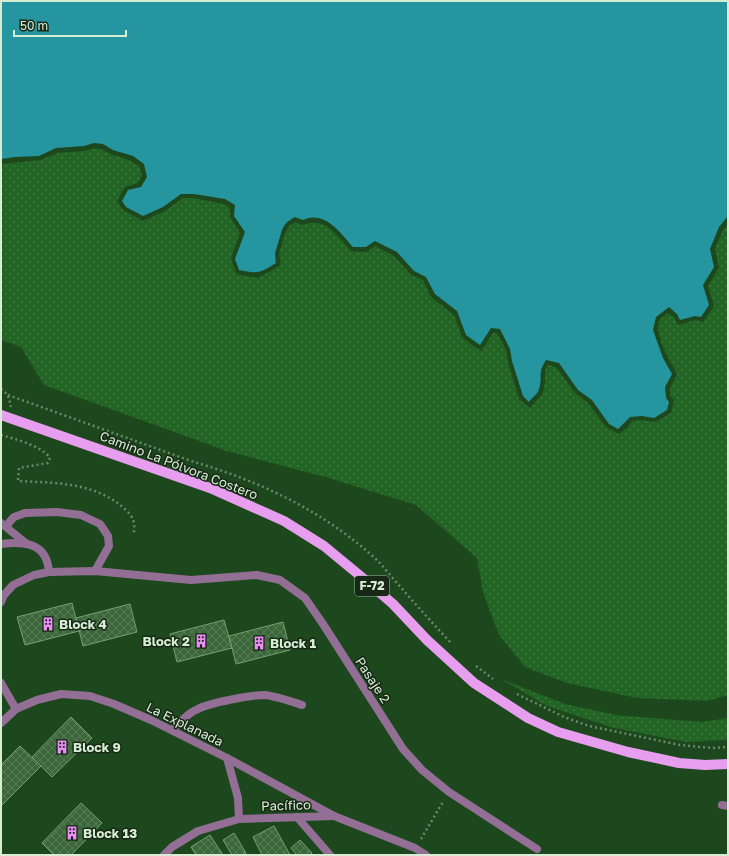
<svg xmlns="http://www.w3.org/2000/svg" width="729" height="856" viewBox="0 0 729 856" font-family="'Golos Text',sans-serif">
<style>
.grass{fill:url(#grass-dots)}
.water{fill:#2596a0}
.building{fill:url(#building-cross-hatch);stroke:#74a172}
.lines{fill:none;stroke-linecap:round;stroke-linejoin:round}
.path{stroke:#688b67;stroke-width:2.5;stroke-dasharray:2 3;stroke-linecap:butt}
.service{stroke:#936f96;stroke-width:8}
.minor{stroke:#936f96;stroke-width:8}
.tertiary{stroke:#936f96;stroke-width:8}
.primary{stroke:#e89eef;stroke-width:10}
.labels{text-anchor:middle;stroke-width:3;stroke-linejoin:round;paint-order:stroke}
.shield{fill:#172916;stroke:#9db39c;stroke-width:1}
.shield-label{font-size:12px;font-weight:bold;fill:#d7eed5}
.street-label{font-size:13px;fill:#d7eed5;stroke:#172916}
.poi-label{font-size:13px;font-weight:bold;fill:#d7eed5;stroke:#172916;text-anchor:start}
</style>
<defs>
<pattern id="grass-dots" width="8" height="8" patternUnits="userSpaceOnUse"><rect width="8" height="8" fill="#226423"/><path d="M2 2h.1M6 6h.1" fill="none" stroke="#417a42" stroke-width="1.8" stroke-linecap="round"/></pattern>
<pattern id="building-cross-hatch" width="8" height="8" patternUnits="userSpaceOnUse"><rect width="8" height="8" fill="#3c673b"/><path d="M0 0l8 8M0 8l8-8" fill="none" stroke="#577d56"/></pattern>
</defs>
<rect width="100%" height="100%" fill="#1d481d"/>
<g class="grass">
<path d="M95,148C102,149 106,152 113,155C124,158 130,159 140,167L142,176L138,183L125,187L117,201L123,210L143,221L165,211L183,198H193L224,204L230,208V217L240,233L231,258L236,274L258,278L281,265L279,254L285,233L290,225L295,222L303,225C325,215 338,237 351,251L367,252L375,246L394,256L411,275L423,280L431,297L454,315L462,337L472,345L481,351L493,333H497L506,350L508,362L519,399L530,408L543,393L545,381V371L548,365L556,367L575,393L588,403L606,427L619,434L627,428L632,421L642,420L655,422L671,413L674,400L670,396V388L677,374C670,361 654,335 659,321C661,318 665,315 668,313L674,317L678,325L695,320L703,322L714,306L708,286L719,268L715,249L723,230L728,224V695L708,701L637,698L567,683L525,667L499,635L483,592L477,558L416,505L329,478L227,451L44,385L21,347L1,340V164L40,160L57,153L85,151Z"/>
<polygon points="501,679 565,704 616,715 701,722 728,718 728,740 686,742 614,728 547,706"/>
</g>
<path class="water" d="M1,1H728V216L719,227L710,249L714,267L703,285L709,305L701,317L695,316L680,320L677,314L669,307L656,317L653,330L663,358L672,374L665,387L666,398L669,402L667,410L654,418L642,416L630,417L618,429L609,424L592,400L578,390L559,363L546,360C537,374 543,375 539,389C538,394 532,397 529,402L523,396L512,361L510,349L500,329L491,328L480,345L466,335L457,311L435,294L426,277L414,271L397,252L375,241L366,247H353C340,232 324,210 303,220L295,217C282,224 283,228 279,240C276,251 274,251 276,263C260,273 258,274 239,270L235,259L245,232L234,216L235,205L225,199L194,194H181L163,207L143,216L126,207L122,201L128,190L141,187L147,177L144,164L133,156L113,150L103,144L94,143L84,146L56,148L39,156L15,157L1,159Z"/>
<g class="building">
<polygon points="72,603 79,631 25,645 17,617"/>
<polygon points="130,604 137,632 83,646 76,618"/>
<polygon points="224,620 232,648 177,662 170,634"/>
<polygon points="283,622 290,650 236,664 229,636"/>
<polygon points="71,717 92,738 52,777 32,757"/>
<polygon points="20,746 41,766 1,806 1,765"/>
<polygon points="81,803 102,823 71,855 54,855 42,843"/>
<polygon points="274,826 290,855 262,855 253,837"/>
<polygon points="234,833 246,853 242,855 232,855 223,840"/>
<polygon points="210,835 223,855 196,855 191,847"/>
<polygon points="300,840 312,853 310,855 297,855 291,848"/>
</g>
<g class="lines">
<g class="path">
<polyline points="1,389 8,395 11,407"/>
<path d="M8,395L191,461C260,481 326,512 379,562C387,571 395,581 403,590C419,608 435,626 452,644"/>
<path d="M1,435C15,439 42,446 50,458L48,463L19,468L18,481C54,483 89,482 119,504C124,508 132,515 133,520C135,524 134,529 134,533"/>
<polyline points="476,666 493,679"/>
<polyline points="517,694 564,717 589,726 680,745 712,748 728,747"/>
<polyline points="421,839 444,800"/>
</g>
<g class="service">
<polyline points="1,523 27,544"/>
<polyline points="6,526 14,517 25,513 57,512 81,515 100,524 108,536 109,546 95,571"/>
<path d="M1,544C25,541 47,543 49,572"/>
<path d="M172,730C180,723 187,713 198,709C209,703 251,695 264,695C276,696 290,701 302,705"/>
</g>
<g class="minor">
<polyline points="1,602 4,595 13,585 34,575 49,572 95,571 191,580 257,575 280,580 305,598 323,624 403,749 422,770 449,792 537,849"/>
<polyline points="1,683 16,709"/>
<polyline points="227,758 238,798 239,819"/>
<polyline points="722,805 728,806"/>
<polyline points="297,817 330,855"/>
<polyline points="164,855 172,847 198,831 239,819 334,816"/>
</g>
<polyline class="tertiary" points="1,723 16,709 37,700 61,694 90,696 114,704 151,720 227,758 334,816 415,848 426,855"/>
<polyline class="primary" points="1,415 210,488 284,521 324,546 364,579 393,604 427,640 474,683 528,718 558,732 628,752 679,763 705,765 728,764"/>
</g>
<defs>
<g id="building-bare" transform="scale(1.08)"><path d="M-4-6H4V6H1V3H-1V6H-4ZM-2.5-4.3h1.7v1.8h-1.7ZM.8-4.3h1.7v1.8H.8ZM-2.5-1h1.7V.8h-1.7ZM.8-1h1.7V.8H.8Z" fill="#ee8cf8" stroke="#172916" stroke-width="2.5" paint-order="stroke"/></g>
</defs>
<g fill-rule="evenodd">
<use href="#building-bare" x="48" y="624"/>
<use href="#building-bare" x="201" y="641"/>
<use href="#building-bare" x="259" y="643"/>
<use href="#building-bare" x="62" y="747"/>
<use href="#building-bare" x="72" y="833"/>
</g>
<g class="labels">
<rect class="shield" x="355" y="576" width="34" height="20" rx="3"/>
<g class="shield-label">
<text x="372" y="590">F-72</text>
</g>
<g class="street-label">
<text transform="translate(179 465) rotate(21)" y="5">Camino La Pólvora Costero</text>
<text transform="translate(373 680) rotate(57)" y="5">Pasaje 2</text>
<text transform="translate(185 724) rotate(26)" y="5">La Explanada</text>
<text transform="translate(286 805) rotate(-2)" y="5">Pacífico</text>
</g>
<g class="poi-label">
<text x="59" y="629">Block 4</text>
<text x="190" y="646" text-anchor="end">Block 2</text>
<text x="270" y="648">Block 1</text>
<text x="73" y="752">Block 9</text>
<text x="83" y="838">Block 13</text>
</g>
</g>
<rect width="729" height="856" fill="none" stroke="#d7eed5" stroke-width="4"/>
<path d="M14 30v6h112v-6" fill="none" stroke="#d7eed5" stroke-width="2"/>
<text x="20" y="30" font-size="12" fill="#d7eed5" stroke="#172916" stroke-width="3" paint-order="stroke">50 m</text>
</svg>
